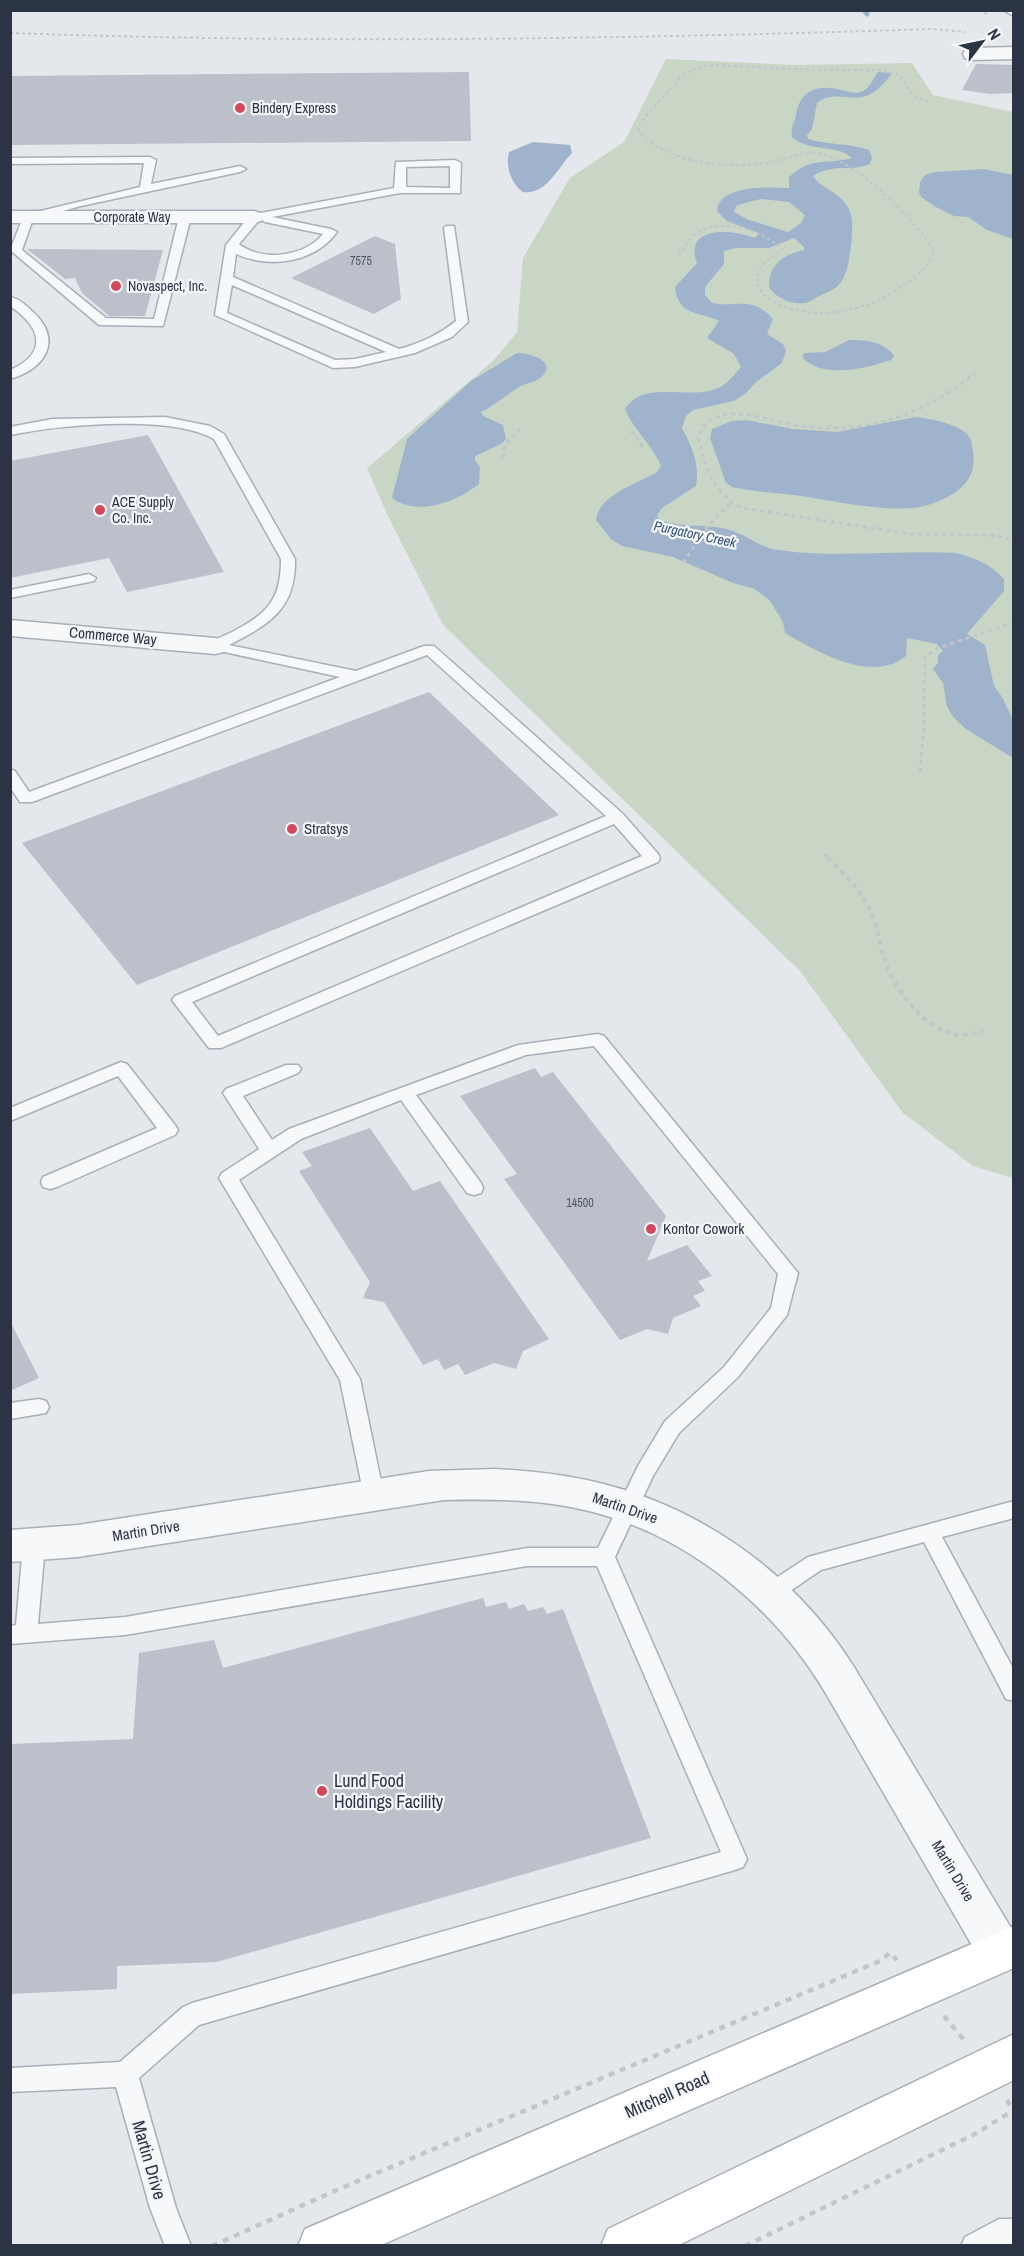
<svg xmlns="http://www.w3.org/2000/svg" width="1024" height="2256" viewBox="0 0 1024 2256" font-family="'Archivo Narrow',sans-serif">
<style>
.green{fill:#c9d6c5}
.water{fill:#9fb4cc;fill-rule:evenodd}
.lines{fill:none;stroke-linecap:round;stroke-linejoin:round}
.stream{stroke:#9fb4cc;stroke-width:5}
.building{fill:#bbc0ca}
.service-casing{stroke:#a9aeb7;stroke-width:3}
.minor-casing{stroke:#a9aeb7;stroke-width:3}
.tertiary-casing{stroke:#a9aeb7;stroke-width:3}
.secondary-casing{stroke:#a9aeb7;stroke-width:3}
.path-far3{stroke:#c2c5cb;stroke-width:2;stroke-dasharray:3 3;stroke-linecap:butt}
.path-far2{stroke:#c2c5cb;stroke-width:3;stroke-dasharray:4 4;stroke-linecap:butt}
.path-far1{stroke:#c2c5cb;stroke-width:4;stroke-dasharray:4.5 4.5;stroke-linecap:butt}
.path{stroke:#c2c5cb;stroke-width:4.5;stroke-dasharray:6 6;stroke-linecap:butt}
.service{fill:#f7f8fa;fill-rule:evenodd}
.minor{fill:#f7f8fa;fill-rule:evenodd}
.tertiary{fill:#f7f8fa;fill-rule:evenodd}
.secondary{fill:#fff;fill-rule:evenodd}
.poi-dot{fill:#d1495b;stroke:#f4f6f9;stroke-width:2}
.labels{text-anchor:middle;stroke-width:4.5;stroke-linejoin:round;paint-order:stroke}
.number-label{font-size:12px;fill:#4f5766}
.far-poi-label{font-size:14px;fill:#2b3445;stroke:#f4f6f9;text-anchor:start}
.far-street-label{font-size:14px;fill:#2b3445;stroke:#f4f6f9}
.far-water-label{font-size:14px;font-style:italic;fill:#34527a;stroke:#f4f6f9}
.street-label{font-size:15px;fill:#2b3445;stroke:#f4f6f9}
.poi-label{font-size:15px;fill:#2b3445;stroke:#f4f6f9;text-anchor:start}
.near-poi-label{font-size:18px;fill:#2b3445;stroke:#f4f6f9;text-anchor:start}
.near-street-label{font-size:18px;fill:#2b3445;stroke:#f4f6f9}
</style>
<rect width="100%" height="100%" fill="#e4e7ec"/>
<polygon class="green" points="666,59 794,65 912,63 933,95 1013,112 1013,1178 973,1166 903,1113 800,971 443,625 387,514 367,468 493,361 517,332 523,258 570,178 624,142"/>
<g class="water">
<path d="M878,72L892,73C861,118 842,84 817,103L812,129L807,135L808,139C828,145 849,143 869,150L872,158L870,164C853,172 833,163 813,176C823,192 848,192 852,220C853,234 850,267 843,279C837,289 831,291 821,295C816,297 810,303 805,303C791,305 776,298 769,287C769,264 783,255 804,250V247L794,238L769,248H736L724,251V264L705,287V295L712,303C740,308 751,295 773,319L767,334L783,344L786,351L782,363L756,382L745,394L734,401L693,410L686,416L682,428C692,447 700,464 696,486L662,508L657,515L659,520C682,528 700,524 722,528C743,532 756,545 772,549C829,559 897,550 956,553C976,558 990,564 1004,579V591L967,634L985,645L994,686L1002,697L1013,720V758L966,729L954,718L947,707L943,683L933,669L938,663V655L943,651L937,644L907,638L906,656C871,684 818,652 785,633L783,622L770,601L755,589L733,583L673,557L622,546L611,539L596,520C599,495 636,484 656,473L661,466C653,445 633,430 625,409C645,376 697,405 725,384C731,380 736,372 741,367L734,354L707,338L719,321C700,311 678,317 675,287L697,263C683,225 733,229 755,238L759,233L727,221L717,211C719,184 771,187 789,188V177C811,156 827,165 852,158C835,143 810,153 792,137C790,129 794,123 796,115C800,90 818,84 841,90C847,91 853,94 860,92C869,90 872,80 878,72ZM761,199L789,202L805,215L801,223L788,232L749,220L734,212L737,205Z"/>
<path d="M533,142L570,145L572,153C557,168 547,195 523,192C511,184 505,165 509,152Z"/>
<polygon points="984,169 1013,175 1013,239 987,230 968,217 954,216 936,207 921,197 919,192 920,182 925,175 935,172"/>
<path d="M849,340C866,340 884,341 894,356L891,360C867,368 822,380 802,357L804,353L825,352Z"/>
<path d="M517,353C530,353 561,362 539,379C535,382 527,383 521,386C507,394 496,405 481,412L483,416L503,425L506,439L501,444L475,456V460L480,467L479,484C456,502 418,517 392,498L407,439L471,381Z"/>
<path d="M916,417C929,418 964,425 970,438C972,441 972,447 973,451C978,482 955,496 928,505C897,515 834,501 801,496C778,493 754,492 732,487L726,483L710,438L712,429L732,421L746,420L793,429L837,432Z"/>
</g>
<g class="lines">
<polyline class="stream" points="864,10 867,14"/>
</g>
<g class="building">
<polygon points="976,64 1014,65 1014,93 990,94 962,90"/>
<polygon points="469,72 471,141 10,145 10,76"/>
<polygon points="375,236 395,244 401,299 374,314 291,278"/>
<polygon points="27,249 163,250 145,316 109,316 82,293 75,278 65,279"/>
<polygon points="148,435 224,572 127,592 109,558 10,578 10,461"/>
<polygon points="429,692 559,815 137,985 22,843"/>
<polygon points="535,1068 541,1077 553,1072 666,1216 647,1261 687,1245 712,1276 698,1281 705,1291 693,1296 701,1306 673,1318 668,1334 647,1329 620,1340 504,1179 517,1174 460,1096"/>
<polygon points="370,1128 413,1191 440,1181 549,1339 523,1351 516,1369 494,1363 465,1375 458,1364 444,1370 438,1359 423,1365 384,1302 363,1298 370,1282 299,1171 312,1166 302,1152"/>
<polygon points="10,1321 39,1378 10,1391"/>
<polygon points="483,1598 486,1607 506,1602 509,1609 524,1604 528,1611 543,1607 547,1614 563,1609 651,1838 217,1962 117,1966 117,1989 10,1994 10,1744 133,1739 139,1653 214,1640 223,1668"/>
</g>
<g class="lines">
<g class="service-casing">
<g id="service">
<polygon points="150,157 156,160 151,184 240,166 246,169 240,172 81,206 33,219 22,250 106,318 154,319 179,217 185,214 191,217 163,326 99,325 10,250 24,215 140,187 144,163 10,164 10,158"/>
<path d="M455,160L461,163L460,193H400L272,217L331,229L337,232C314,263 270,269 236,254L233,277L399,349C419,344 440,334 456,321L444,228L446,226H454L468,322L452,337L415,353L355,367L333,368L215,315L226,245L250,215L394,188L396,162ZM450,166V188L406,187V167ZM260,219L265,222L323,234C305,257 262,262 239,244ZM232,285L386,352L355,359L335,360L227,313Z"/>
<path d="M10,297C20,299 27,306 34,313C63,341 45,369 10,379V370C49,353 41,327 10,306Z"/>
<path d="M165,417L210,426L224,434L295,559C296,609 270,624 229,645L356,671L424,646H434L623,814L658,854L660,858L658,862L221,1048H209L175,1004L172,1000L175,996L606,816L427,655L32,802H20L10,787V769L15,771L29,792L340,677L215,650L208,646C214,639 224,636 232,632C267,614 281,600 281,559L214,439C170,414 60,425 10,435V427L52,419ZM614,824L642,856L218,1036L192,1002Z"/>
<polygon points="89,574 96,578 94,581 10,598 10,590"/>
<polygon points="598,1034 604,1036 798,1273 787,1315 738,1377 679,1433 653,1476 615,1557 747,1859 743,1867 735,1870 199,2025 139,2078 176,2208 191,2246 165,2246 150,2208 116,2087 10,2092 10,2068 120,2062 183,2007 192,2003 721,1852 597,1566 527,1566 125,1635 10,1644 10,1626 16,1625 23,1546 27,1540 34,1537 41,1540 45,1546 38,1624 125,1617 527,1548 598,1548 638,1466 665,1421 724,1367 771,1308 778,1274 594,1046 526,1055 416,1095 481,1183 483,1188 481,1193 474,1195 467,1193 401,1100 301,1139 239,1180 360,1379 384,1496 381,1502 374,1504 367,1502 364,1496 340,1380 219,1178 222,1173 259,1149 223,1093 226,1089 286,1065 298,1065 301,1069 298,1073 243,1096 272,1140 289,1129 518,1045"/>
<polygon points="121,1062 127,1064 175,1125 178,1130 175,1135 57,1187 50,1189 43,1187 41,1182 43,1177 157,1128 118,1076 10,1121 10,1108"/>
<polygon points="39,1399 46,1401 49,1407 46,1413 10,1419 10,1403"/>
<polygon points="1014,1501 1014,1518 942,1537 1014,1670 1014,1701 1006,1699 924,1542 821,1570 777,1600 769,1603 761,1600 758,1594 761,1588 808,1557"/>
<polygon points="999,2219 1014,2219 1014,2245 961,2246 965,2237"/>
</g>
</g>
<g class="minor-casing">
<g id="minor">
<polygon points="1014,47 1014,59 972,60 965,58 963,54 965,50 972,48"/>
<polygon points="10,211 254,211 261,213 264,217 261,221 254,223 10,223"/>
<polygon points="10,620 215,638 224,640 228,646 224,652 215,654 10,636"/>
</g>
</g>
<g class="tertiary-casing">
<path id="tertiary" d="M496,1469C528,1471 560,1474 591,1481C699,1505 795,1573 854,1667L1014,1933V1966L1000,1972L984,1966L825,1692C774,1607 690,1537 593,1512C544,1499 494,1499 444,1500L78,1557L10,1562V1530L78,1525L429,1471Z"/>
</g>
<g class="secondary-casing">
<g id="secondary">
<polygon points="1003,10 1014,10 1014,16"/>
<polygon points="1014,1926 1014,1968 379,2246 298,2246 305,2229"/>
<polygon points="1014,2034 1014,2080 677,2246 601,2246 608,2229"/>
</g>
</g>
<g class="path-far3">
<polyline points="979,10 989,15"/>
<path d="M10,33C317,44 624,39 931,29L965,32"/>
<path d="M679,255C685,246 692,235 702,230C725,219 767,232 783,250C775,256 763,261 759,271C746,302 801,313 821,313C837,313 852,309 867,305C883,300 897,290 911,280C921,272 930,265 934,252C918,221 853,158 817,153C802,151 787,159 772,162C734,170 665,164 639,131L640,123L684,74L703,66L717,65L814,70H884L900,76L912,94L929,103"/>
<polyline points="968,378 978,370"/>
</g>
<g class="path-far2">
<path d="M970,377C923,415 863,435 801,426C777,423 753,412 728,414C714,416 702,423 698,438C707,469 711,492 742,508L911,534L991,535L1014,540"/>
<polyline points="631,431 641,443 642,450"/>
<polyline points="503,458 505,445 520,428"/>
<polyline points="683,563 708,526 730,503"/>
<polyline points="920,772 924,728 925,657 938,648 1014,622"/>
<polyline points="824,854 830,859"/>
</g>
<path class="path-far1" d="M828,858C845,874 862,891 871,912C878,927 879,945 885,961C895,989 924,1029 956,1035C965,1036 975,1033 983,1031"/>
<g class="path">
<polyline points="944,2016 964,2040"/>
<polyline points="1007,2100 1013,2110"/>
<polyline points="212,2246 346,2186 880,1961 890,1953 897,1960"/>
<polyline points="745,2246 975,2134 1014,2110"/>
</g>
<use href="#service" class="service"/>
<use href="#minor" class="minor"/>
<use href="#tertiary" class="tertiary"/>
<use href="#secondary" class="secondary"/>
</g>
<g class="poi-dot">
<circle cx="240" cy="108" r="6"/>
<circle cx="116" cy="286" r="6"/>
<circle cx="100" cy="510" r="6"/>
<circle cx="292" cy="829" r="6"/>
<circle cx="651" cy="1229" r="6"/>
<circle cx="322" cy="1791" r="6"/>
</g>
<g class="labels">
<g class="number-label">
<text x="361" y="265">7575</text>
<text x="580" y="1207">14500</text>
</g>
<g class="far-poi-label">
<text x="252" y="113">Bindery Express</text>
<text x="128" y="291">Novaspect, Inc.</text>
<text x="112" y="507">ACE Supply<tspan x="112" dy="16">Co. Inc.</tspan></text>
</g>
<g class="far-street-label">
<text x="132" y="222">Corporate Way</text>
</g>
<g class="far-water-label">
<text transform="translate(695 534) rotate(12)" y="5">Purgatory Creek</text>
</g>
<g class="street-label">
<text transform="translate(113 636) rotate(5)" y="5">Commerce Way</text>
<text transform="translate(625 1508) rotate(19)" y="5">Martin Drive</text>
<text transform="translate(146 1531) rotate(-9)" y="5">Martin Drive</text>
<text transform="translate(953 1871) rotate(59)" y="5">Martin Drive</text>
</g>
<g class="poi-label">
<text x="304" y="834">Stratsys</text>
<text x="663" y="1234">Kontor Cowork</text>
</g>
<g class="near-poi-label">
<text x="334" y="1787">Lund Food<tspan x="334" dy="21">Holdings Facility</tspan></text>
</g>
<g class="near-street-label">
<text transform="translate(667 2095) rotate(-24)" y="6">Mitchell Road</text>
<text transform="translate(149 2160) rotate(74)" y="6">Martin Drive</text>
</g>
</g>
<rect width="1024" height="2256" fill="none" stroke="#2b3445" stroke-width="24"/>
<g transform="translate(982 42) rotate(58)" stroke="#f4f6f9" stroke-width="4.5" paint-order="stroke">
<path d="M0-4.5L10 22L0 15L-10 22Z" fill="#2b3445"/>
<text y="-9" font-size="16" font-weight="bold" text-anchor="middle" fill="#2b3445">N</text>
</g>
</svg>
